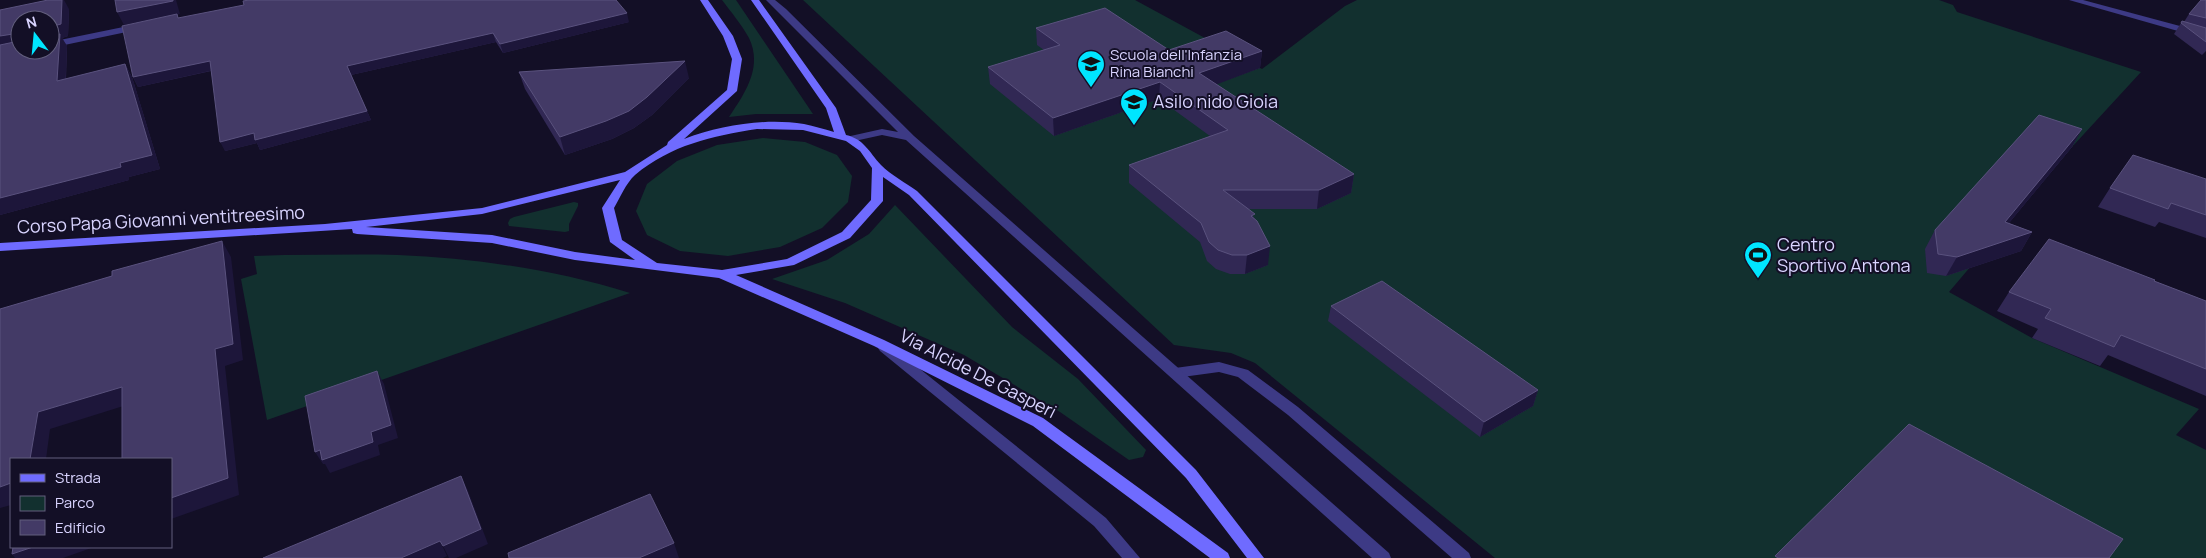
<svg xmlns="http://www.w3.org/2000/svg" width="2206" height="558" viewBox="0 0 2206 558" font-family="Manrope,sans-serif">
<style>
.green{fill:#12302f}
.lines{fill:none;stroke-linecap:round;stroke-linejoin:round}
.lane{fill:#3d3a85;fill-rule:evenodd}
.street{fill:#3d3a85;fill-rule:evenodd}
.secondary{fill:#6f6bff;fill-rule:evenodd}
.wall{fill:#312854;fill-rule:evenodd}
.shaded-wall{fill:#1d163a}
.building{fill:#433a66;stroke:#5a527e}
.labels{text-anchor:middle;stroke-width:4;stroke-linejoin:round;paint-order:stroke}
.far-poi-label{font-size:15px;fill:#d9d4ff;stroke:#130f26;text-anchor:start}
.poi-label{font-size:18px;fill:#d9d4ff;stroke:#130f26;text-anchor:start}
.street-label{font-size:18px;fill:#d9d4ff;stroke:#130f26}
</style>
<rect width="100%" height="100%" fill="#130f26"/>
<g class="green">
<path d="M722,0H736L813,114H756L729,117C745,93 763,67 749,38C742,25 731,12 722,0Z"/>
<polygon points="803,0 1135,0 1262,69 1345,6 1357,0 1939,0 1953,5 1957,12 2141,72 2072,147 1949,292 2032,338 2199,409 2176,435 2206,450 2206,558 1495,558 1255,363 1231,353 1174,345"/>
<polygon points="763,138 805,142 837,155 852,176 848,202 822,228 780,247 728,256 680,251 647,235 636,211 647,184 677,161 717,145"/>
<polygon points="574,202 578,203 578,206 569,224 569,231 565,232 509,226 508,223 510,219 514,217"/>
<polygon points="895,205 1012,327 1078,379 1146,450 1143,457 1129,460 1060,412 964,355 845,303 772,279 827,260 869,234"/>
<path d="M284,255C322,255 360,254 398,255C476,258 556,270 630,293L267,420L241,279L257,274L254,256Z"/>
</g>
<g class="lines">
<polygon class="lane" points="1219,362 1248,370 1298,407 1469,553 1471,558 1452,558 1288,415 1238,377 1219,372 1175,378 1170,376 1168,373 1170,370 1175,368"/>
<g class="street">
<polygon points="766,0 775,0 786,9 914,136 1389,553 1391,558 1372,558 906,140 882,135 850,142 846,141 845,139 846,137 882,129 898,132"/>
<polygon points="2069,0 2083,0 2206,33 2206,39"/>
<polygon points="138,24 141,25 141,29 50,48 50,42"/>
<polygon points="885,344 890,345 1106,518 1140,558 1122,558 1094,526 880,351 878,348 880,345"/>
</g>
<path class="secondary" d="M700,0H708L733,36L742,59L737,91L684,139C721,125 765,118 804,124C814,126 824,129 834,132L826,108L751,0H759L836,108L846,135C864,139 869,152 881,165C891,175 906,183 917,191L1196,470L1264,558H1247L1186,478L909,195L883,177V201L850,238L794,265L736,275L884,340L1043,418L1228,553L1230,558H1210L1033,426L874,346L719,278L575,260L492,243L357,234L353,233L352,229L0,251V243L325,224L482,208L625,172L667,145L668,142L727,90L732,59L723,36ZM757,129L803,130L846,141L860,151L872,168L871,200L842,232L787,259L722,270L657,263L622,240L614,208C620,198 626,183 635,175C671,145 712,136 757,129ZM620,180L602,208L610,242L635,260L575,252L492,235L366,227L482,214Z"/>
</g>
<g class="wall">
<polygon points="2206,0 2206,51 2202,55 2174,34 2181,23 2184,22 2189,14"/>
<path d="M69,9L68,36L62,38L67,46L66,79L125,64L132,77L160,169L129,177V180L0,215V10ZM20,20L50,50H20Z"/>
<polygon points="179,18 629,22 503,53 496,42 351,75 371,120 260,150 257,143 225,151 211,71 138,87 133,77"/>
<polygon points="1036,28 1169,50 1262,51 1260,68 1216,84 1354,174 1351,193 1317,209 1248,209 1255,219 1268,265 1245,274 1230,274 1216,269 1207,261 1200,242 1129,183 1129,165 1210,136 1159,99 1054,136 990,84 988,67 1044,50 1037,45"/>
<polygon points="519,72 689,78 652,115 634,128 612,139 565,155 525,89"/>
<polygon points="2082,129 2072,147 2009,223 2032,232 2021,251 1946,276 1927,273 1925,249 1935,230"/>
<polygon points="2206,179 2206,238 2159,222 2155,227 2098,207 2110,188"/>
<polygon points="2154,281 2206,301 2206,396 2108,355 2100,366 2032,338 2038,329 1997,311 2009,292"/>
<polygon points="1331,306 1538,390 1533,406 1480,437 1328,321"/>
</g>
<g class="shaded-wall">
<polygon points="62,0 64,0 69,9 68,36 62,38 67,46 65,94 57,81 50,41 50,27"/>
<polygon points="173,0 176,0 180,14 124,25 117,12"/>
<polygon points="627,13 629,22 503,53 500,44"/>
<polygon points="493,33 496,42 351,75 347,66"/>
<polygon points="13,34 20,45 0,50 0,36"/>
<polygon points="1262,51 1260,68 1199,91 1199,73"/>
<polygon points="210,61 214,70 138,87 133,77"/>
<polygon points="685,61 689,78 652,115 634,128 612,139 565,155 560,137"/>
<polygon points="125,64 132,77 160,169 129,177 129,180 0,215 0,198"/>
<polygon points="1160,82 1159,99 1054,136 1053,118"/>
<polygon points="367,111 371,120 260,150 257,143 225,151 220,142 254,133"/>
<polygon points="2082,129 2072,147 1994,241 2005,222"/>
<polygon points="1354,174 1351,193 1317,209 1319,190"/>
<polygon points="2032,232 2021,251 1946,276 1957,257"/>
<polygon points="222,241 231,257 243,360 225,366 239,495 171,519 171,498 215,349"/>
<polygon points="1270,246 1268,265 1245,274 1247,255"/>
<polygon points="377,371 384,384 398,438 378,445 380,455 330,473 325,464 323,464 315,452"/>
<polygon points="122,387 133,403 50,429 46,459 30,459 38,412"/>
<polygon points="1538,390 1533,406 1480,437 1484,422"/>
<polygon points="461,476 468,491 488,544 456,558 449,558 443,546"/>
<polygon points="11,483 11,505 0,508 0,487"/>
<polygon points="440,541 447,556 443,558 401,558"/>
<polygon points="674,543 679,558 639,558"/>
<polygon points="33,547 94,547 63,558 15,558 12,554"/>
</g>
<g class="building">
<polygon points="48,0 62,0 61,24 50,27 50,20 20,20 20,36 13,34 0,36 0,10"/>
<polygon points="115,0 173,0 173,1 117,12"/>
<polygon points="249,0 616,0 627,13 500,44 493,33 347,66 367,111 255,140 254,133 220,142 210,61 133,77 122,26 177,14 178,18 244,5 243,1"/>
<polygon points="2201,0 2206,0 2206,18 2189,14"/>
<polygon points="1105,8 1169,50 1226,31 1262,51 1199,73 1354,174 1319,190 1223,190 1255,214 1251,216 1257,221 1270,246 1247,255 1232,255 1218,250 1209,242 1201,223 1129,165 1228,130 1160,82 1053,118 988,67 1060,45 1036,28"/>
<polygon points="2182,21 2206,28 2206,42 2181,23"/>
<polygon points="60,34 57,81 125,64 152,155 120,163 121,167 0,198 0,45 19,41 20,40 20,50 50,50 50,36"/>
<polygon points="685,61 647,97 629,111 606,121 560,137 519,72"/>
<polygon points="2039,115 2082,129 2005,222 2032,232 1957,257 1938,254 1935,230"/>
<polygon points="2133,155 2206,179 2206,215 2171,203 2168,209 2110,188"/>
<polygon points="2049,239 2155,280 2154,281 2206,301 2206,369 2121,335 2114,347 2045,318 2051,309 2009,292"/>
<polygon points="222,241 233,344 215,349 228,478 171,498 171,459 122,459 122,387 38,412 30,459 11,459 11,483 0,487 0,309 112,276 112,271"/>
<polygon points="1382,281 1538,390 1484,422 1331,306"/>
<polygon points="377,371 391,425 371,432 373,442 322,460 320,450 315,452 305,396"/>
<polygon points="1909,424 2123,539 2109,558 1778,558 1775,556"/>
<polygon points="461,476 481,529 443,546 440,541 401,558 263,558"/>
<polygon points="650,494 674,543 639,558 509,558 508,553"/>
<polygon points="13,547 33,547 12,554"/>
</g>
<defs>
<g id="school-pin" transform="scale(1.4375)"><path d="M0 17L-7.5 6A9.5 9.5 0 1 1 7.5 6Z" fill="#00e5ff" stroke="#130f26"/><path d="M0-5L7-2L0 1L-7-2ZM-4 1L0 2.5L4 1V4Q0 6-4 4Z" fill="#111"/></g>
<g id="stadium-pin" transform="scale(1.4375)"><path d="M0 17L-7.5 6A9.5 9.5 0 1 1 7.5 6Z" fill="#00e5ff" stroke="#130f26"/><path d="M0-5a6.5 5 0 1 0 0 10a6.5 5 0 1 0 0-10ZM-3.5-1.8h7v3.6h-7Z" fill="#111"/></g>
</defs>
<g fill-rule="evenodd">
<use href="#school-pin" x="1091" y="64"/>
<use href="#school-pin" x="1134" y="102"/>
<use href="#stadium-pin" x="1758" y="255"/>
</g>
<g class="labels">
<g class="far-poi-label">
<text x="1110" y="60">Scuola dell'Infanzia<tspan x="1110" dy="17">Rina Bianchi</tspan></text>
</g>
<g class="poi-label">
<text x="1153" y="108">Asilo nido Gioia</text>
<text x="1777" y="251">Centro<tspan x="1777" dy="21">Sportivo Antona</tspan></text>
</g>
<g class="street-label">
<text transform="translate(161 220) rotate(-3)" y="6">Corso Papa Giovanni ventitreesimo</text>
<text transform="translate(978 374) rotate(27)" y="6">Via Alcide De Gasperi</text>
</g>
</g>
<rect x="10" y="458" width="162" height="90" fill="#130f26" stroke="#625e7d"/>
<rect x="20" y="474" width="25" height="8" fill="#6f6bff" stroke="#625e7d"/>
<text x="55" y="483" font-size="15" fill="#d9d4ff">Strada</text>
<rect x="20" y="496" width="25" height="15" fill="#12302f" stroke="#625e7d"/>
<text x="55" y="508" font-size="15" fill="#d9d4ff">Parco</text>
<rect x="20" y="520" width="25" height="15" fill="#433a66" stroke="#625e7d"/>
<text x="55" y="533" font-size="15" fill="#d9d4ff">Edificio</text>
<g transform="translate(35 35) rotate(344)"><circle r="24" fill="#130f26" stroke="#625e7d"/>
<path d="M0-4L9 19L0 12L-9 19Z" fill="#00e5ff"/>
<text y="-8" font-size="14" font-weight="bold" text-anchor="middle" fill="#d9d4ff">N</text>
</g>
</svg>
